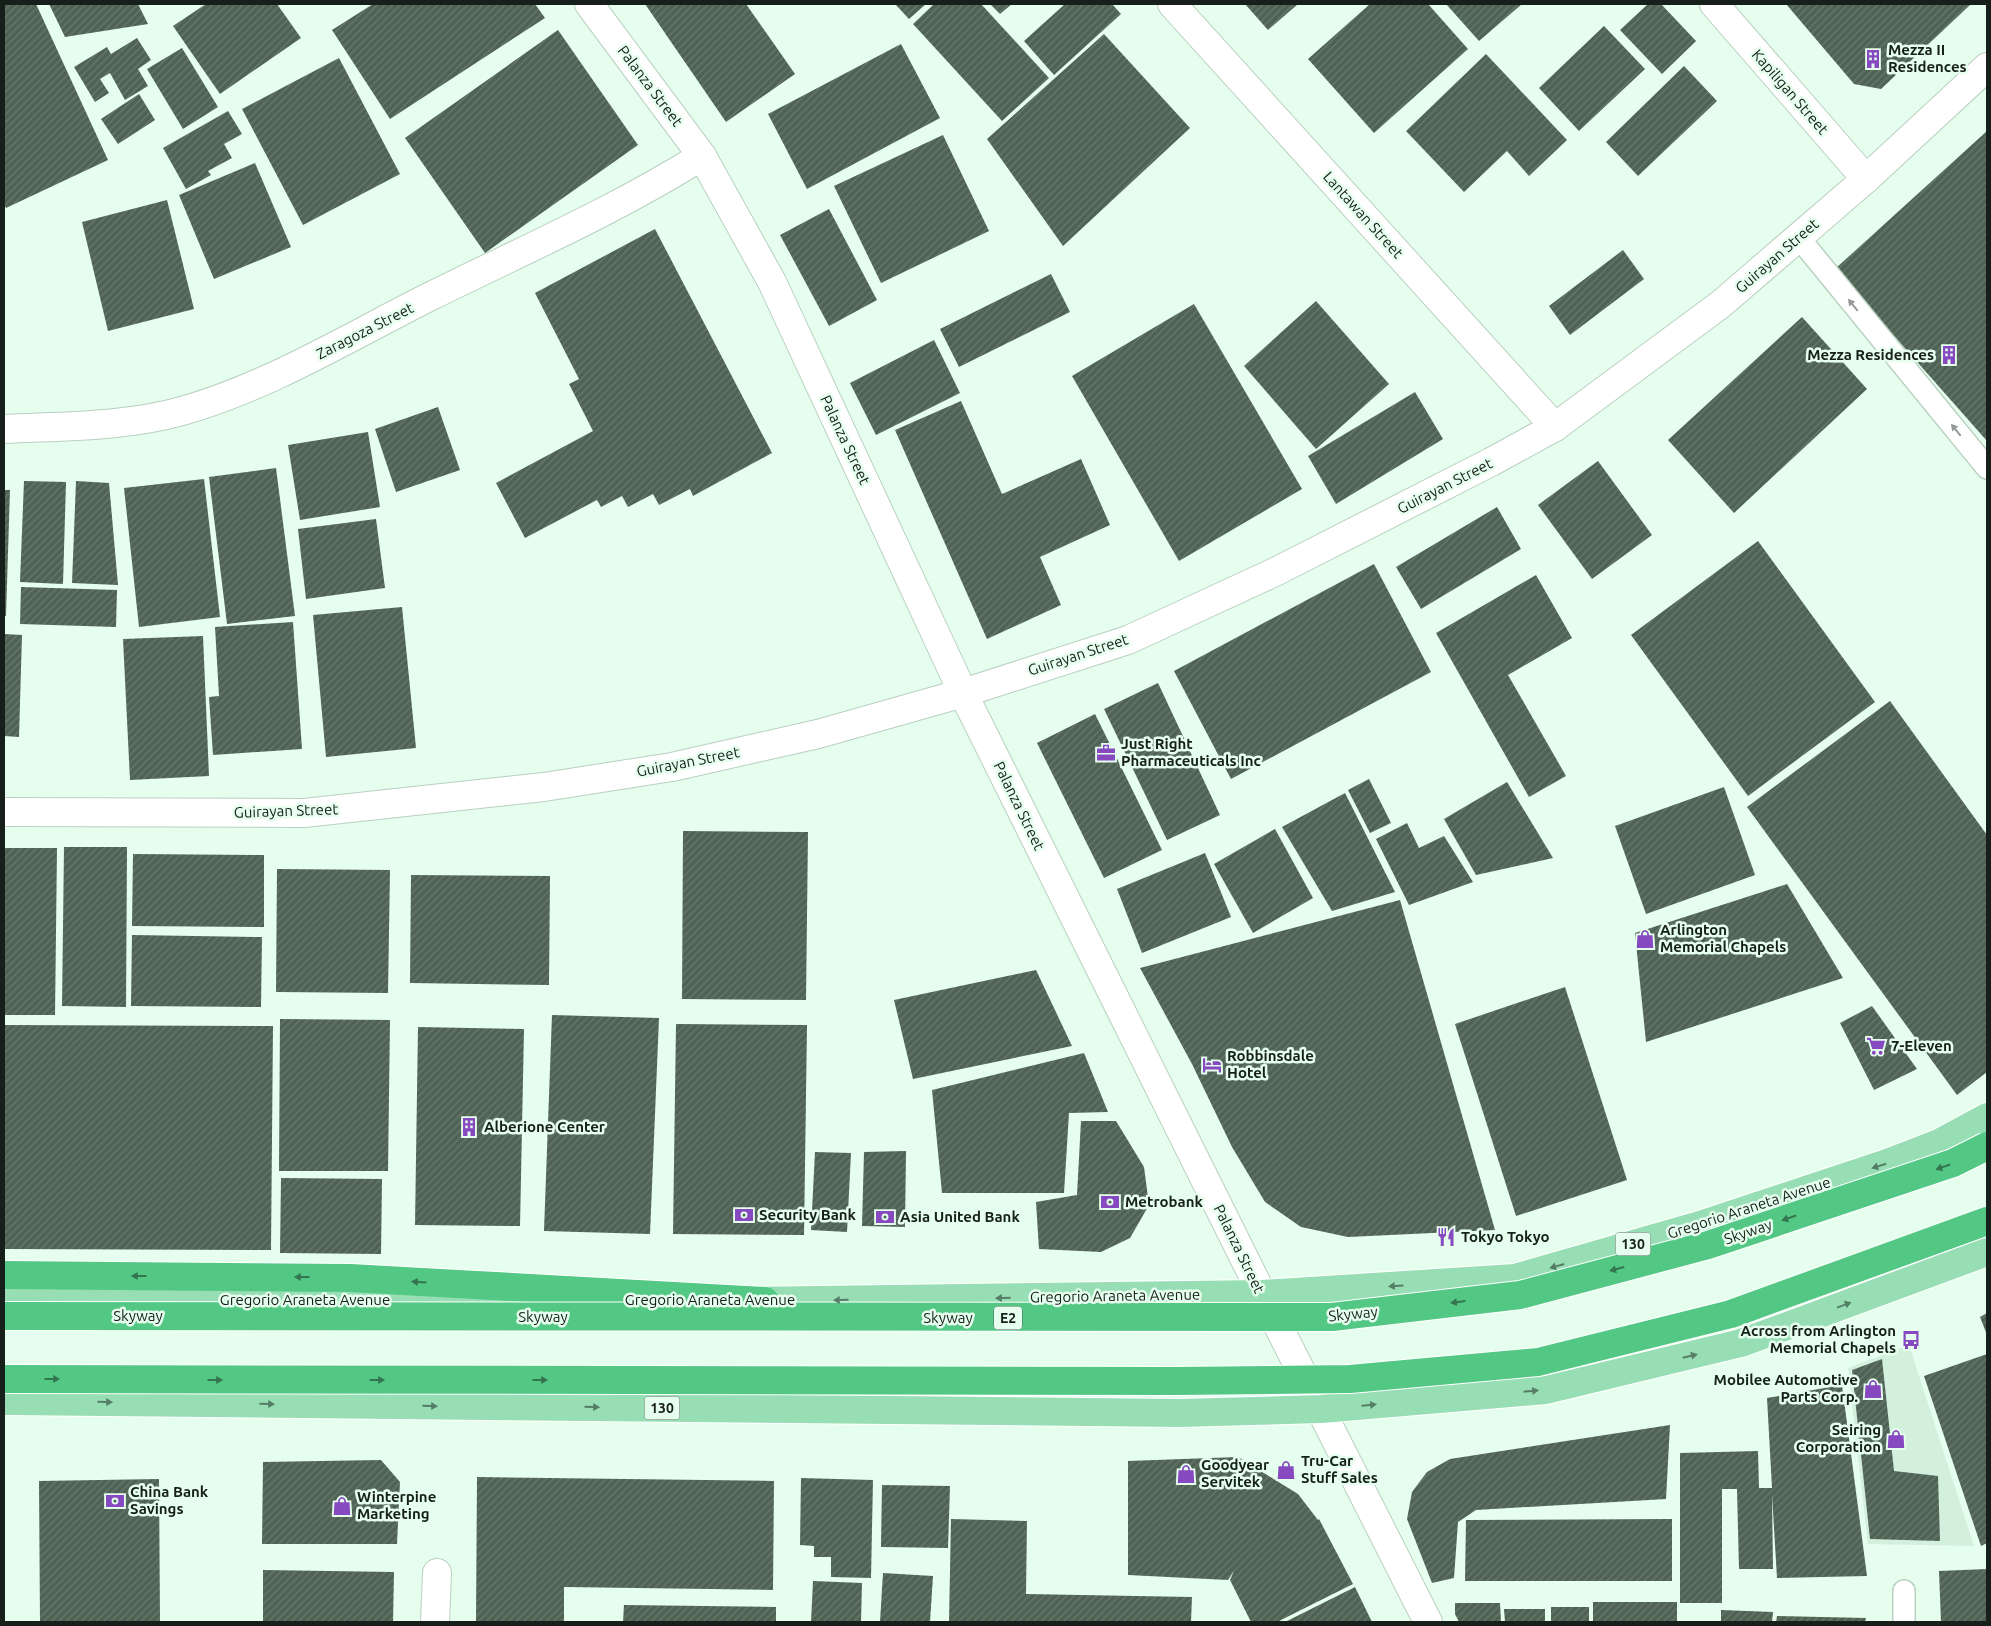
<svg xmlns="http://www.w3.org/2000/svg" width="1991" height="1626" viewBox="0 0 1991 1626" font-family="Ubuntu,sans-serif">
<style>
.built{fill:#d2f0dc}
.building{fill:url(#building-hatch)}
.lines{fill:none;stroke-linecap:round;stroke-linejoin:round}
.lane-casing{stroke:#b9d0c0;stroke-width:24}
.street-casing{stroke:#b9d0c0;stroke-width:30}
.secondary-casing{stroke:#b9d0c0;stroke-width:30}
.primary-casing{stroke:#fff;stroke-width:30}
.highway-casing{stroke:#fff;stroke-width:30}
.lane{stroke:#fff;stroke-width:21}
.street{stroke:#fff;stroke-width:28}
.secondary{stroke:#fff;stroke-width:28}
.primary{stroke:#97deb5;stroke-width:28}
.highway{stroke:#52c884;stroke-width:28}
.highway-bridge-casing{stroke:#fff;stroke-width:30;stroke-linecap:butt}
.highway-bridge{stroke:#52c884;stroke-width:28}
.oneway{fill:#969a98}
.oneway2{fill:#567e67}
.oneway3{fill:#34744e}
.labels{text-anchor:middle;stroke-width:5;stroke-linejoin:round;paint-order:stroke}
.shield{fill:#e6feed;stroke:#546259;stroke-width:1}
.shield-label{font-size:14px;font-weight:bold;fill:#161f19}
.poi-label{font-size:15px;font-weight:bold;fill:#161f19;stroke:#e6feed;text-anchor:start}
.street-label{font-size:15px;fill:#161f19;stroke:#e6feed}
</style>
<defs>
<pattern id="building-hatch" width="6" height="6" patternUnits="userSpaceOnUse" patternTransform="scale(1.25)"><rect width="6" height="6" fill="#4f6355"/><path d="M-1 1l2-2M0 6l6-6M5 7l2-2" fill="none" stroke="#6a796e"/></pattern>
</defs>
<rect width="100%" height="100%" fill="#e6feed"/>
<polygon class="built" points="1909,1345 1974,1546 1868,1544 1848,1368"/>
<g class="building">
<polygon points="4,4 36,4 108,160 6,208 4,204"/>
<polygon points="49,4 138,4 148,24 65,37"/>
<polygon points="206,4 277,4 301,38 220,94 173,26"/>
<polygon points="373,4 535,4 545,18 390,119 332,30"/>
<polygon points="645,4 746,4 795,74 726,122"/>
<polygon points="895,4 926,4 909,19"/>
<polygon points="934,4 981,4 1049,78 1002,121 913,24"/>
<polygon points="990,4 1012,4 1000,14"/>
<polygon points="1065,4 1112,4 1121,14 1054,75 1024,41"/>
<polygon points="1245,4 1298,4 1268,30"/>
<polygon points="1370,4 1428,4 1468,49 1374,133 1308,59"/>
<polygon points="1446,4 1522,4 1479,41"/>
<polygon points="1648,4 1661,4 1696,41 1662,74 1620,30"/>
<polygon points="1786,4 1971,4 1881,89 1854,84"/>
<polygon points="1604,26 1645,69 1579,131 1539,88"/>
<polygon points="558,30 638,145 485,253 405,138"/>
<polygon points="1104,34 1190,128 1063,246 987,139"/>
<polygon points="137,38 151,60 138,69 148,86 125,100 110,73 100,79 109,93 95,102 74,67 107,47 111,54"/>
<polygon points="901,44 940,118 807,189 768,114"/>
<polygon points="182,48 218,107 183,129 147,69"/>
<polygon points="1486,54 1567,140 1529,176 1507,151 1464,192 1406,131"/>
<polygon points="339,58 400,174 303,225 242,109"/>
<polygon points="1684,66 1717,101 1638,176 1606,142"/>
<polygon points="139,94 155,120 118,144 101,119"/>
<polygon points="228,111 242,134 224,144 232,158 208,171 211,175 186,189 163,148"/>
<polygon points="1987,131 1987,441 1835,269"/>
<polygon points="943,135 989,231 881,283 834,186"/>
<polygon points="255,163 291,247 214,279 179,195"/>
<polygon points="167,200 194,309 108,331 82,222"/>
<polygon points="829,209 877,300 829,326 780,235"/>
<polygon points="655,229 772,453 693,496 690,489 659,505 653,494 628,507 622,496 601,507 597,500 525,538 496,483 593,431 569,384 579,379 535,293"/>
<polygon points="1623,250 1644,279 1570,335 1549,306"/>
<polygon points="1051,274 1070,312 959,367 940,329"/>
<polygon points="1316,301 1389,384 1316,449 1244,366"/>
<polygon points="1194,304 1302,489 1179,561 1072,376"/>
<polygon points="1802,317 1867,389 1734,513 1668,440"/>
<polygon points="934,340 960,393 876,435 850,383"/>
<polygon points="1415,392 1443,439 1336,504 1308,456"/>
<polygon points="961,401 1002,494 1081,459 1110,525 1040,557 1061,605 987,639 895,430"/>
<polygon points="438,407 460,470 396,492 375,429"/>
<polygon points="368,432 380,507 300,520 288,445"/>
<polygon points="1598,461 1652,535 1592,579 1538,505"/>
<polygon points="276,468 295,616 227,624 209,477"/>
<polygon points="204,479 220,617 139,627 124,488"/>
<polygon points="24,481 66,482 63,584 20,582"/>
<polygon points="76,481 109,483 118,585 72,583"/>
<polygon points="4,490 10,490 6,616 4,616"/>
<polygon points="1497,507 1521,549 1421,609 1396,567"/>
<polygon points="376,519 385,588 306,599 298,529"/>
<polygon points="1758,541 1875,702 1748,796 1631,635"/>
<polygon points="1374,564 1431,672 1231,779 1174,671"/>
<polygon points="1536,575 1572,638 1508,675 1566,776 1529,797 1436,633"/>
<polygon points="21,587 117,590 116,627 20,624"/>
<polygon points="402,607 416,748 326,757 313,615"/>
<polygon points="293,622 302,749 213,755 209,697 219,696 215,627"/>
<polygon points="4,634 22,635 19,737 4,736"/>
<polygon points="203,636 209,776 130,780 123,639"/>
<polygon points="1158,683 1220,815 1167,840 1104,709"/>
<polygon points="1890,701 1987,835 1987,1072 1957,1095 1747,807"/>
<polygon points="1095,714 1162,850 1104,878 1037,743"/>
<polygon points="1369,779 1391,823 1370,833 1348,790"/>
<polygon points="1507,782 1553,858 1476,875 1444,819"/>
<polygon points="1724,787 1755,875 1646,914 1615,826"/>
<polygon points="1345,793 1395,892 1332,911 1282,827"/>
<polygon points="1407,823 1419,848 1444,836 1473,882 1409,905 1376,839"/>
<polygon points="1275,829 1313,898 1253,933 1214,864"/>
<polygon points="683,831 808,832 806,1000 682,999"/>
<polygon points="64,847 127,847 126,1007 62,1006"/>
<polygon points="4,848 57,848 55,1015 4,1015"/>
<polygon points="1205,853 1231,917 1142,953 1117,889"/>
<polygon points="133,854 264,855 264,927 132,926"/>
<polygon points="277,869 390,870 388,993 276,992"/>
<polygon points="411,875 550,876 549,985 410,983"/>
<polygon points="1787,884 1843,978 1646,1042 1635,933"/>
<polygon points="1400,900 1495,1230 1348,1237 1301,1227 1265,1202 1232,1147 1192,1064 1140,968"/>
<polygon points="132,935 262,937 261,1007 131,1006"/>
<polygon points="1036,970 1072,1046 913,1079 894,1000"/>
<polygon points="1565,987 1627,1180 1516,1216 1455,1024"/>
<polygon points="1872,1006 1917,1069 1874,1090 1840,1023"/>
<polygon points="552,1015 659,1018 650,1234 544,1231"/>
<polygon points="280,1019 390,1020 388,1171 279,1171"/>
<polygon points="676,1024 807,1025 804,1235 673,1234"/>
<polygon points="4,1025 273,1026 271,1250 4,1249"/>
<polygon points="418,1027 524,1029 520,1226 415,1225"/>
<polygon points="1084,1053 1108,1112 1069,1113 1064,1193 942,1193 932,1090"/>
<polygon points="1081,1121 1116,1121 1144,1167 1149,1205 1130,1238 1101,1252 1039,1249 1036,1202 1077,1195"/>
<polygon points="906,1151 905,1227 862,1226 864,1152"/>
<polygon points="815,1152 851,1153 847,1232 811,1230"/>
<polygon points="281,1178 382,1179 381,1254 280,1253"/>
<polygon points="1987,1313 1987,1335 1980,1317"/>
<polygon points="1987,1354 1987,1543 1981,1546 1924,1376"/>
<polygon points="1882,1359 1894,1471 1938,1476 1940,1541 1870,1539 1852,1370"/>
<polygon points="1842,1385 1867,1576 1777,1578 1772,1494 1773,1569 1739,1569 1737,1489 1722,1489 1722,1603 1680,1603 1680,1453 1758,1451 1759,1488 1772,1488 1767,1398"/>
<polygon points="1670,1425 1666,1499 1476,1510 1458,1522 1454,1578 1432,1583 1407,1519 1412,1492 1427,1472 1450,1459"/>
<polygon points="1238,1457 1298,1494 1318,1520 1319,1519 1353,1584 1277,1622 1251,1622 1230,1580 1234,1571 1228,1580 1128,1575 1128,1461"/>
<polygon points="381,1460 400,1482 397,1544 262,1544 263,1462"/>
<polygon points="477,1477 774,1481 773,1590 564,1587 564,1622 476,1622"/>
<polygon points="801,1478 873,1480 871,1578 831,1577 831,1557 814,1557 814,1546 800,1545"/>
<polygon points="159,1479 160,1622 40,1622 39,1481"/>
<polygon points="882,1485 950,1486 948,1548 881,1547"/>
<polygon points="951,1519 1027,1521 1026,1594 1192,1597 1191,1622 949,1622"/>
<polygon points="1672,1519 1672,1581 1465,1581 1466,1520"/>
<polygon points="1987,1569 1987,1622 1941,1622 1939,1571"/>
<polygon points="263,1570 394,1572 393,1622 263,1622"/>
<polygon points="883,1573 933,1576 930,1622 880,1622"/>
<polygon points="813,1581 862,1583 861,1622 811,1622"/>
<polygon points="1355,1587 1372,1622 1285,1622"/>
<rect x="1593" y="1602" width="84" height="20"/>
<polygon points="1455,1603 1500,1603 1501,1622 1459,1622 1455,1614"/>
<polygon points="624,1605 776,1607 776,1622 623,1622"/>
<rect x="1551" y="1607" width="38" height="15"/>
<polygon points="1504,1609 1545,1609 1545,1622 1505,1622"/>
<polygon points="1721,1610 1773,1612 1772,1622 1721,1622"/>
<polygon points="1777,1616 1866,1618 1865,1622 1776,1622"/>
</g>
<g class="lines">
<g class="lane-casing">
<g id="lane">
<polyline points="1799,238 1987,468"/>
<polyline points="1904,1622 1904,1591"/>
</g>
</g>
<g class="street-casing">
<g id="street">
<polyline points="589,4 702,156 772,282 963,693 1262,1294"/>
<polyline points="1172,4 1555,427"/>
<polyline points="1714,4 1866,179"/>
<path d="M4,429C63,426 125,427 182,411C270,386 349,337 431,296C522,251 616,210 702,156"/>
<polyline points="4,812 304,813 544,787 672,767 818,734 963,693 1128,640 1277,571 1491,462 1555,427 1721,304 1866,179 1987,67"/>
<polyline points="435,1622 437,1573"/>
</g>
</g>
<g class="secondary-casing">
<polyline id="secondary" points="1264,1298 1428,1622"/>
</g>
<g class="primary-casing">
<g id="primary">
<polyline points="4,1300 542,1300"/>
<polyline points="740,1301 1262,1294 1515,1278 1700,1225 1887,1163 1939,1143 1987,1117"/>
<polyline points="4,1401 1180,1413 1321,1409 1546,1390 1741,1343 1987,1252"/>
</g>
</g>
<g class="highway-casing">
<polyline id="highway" points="4,1275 350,1278 765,1301"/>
</g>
<use href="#lane" class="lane"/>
<use href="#street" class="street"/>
<use href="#secondary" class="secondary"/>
<use href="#primary" class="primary"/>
<use href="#highway" class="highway"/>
<g class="highway-bridge-casing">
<g id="highway-bridge">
<polyline points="4,1316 1332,1317 1520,1295 1708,1245 1953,1163 1987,1146"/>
<polyline points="4,1379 1174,1381 1350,1379 1538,1362 1731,1314 1987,1221"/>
</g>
</g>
<use href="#highway-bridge" class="highway-bridge"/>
</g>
<defs><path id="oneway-solid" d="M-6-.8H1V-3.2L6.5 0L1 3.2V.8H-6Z" transform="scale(1.25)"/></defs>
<g class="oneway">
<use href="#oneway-solid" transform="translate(1853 305) rotate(-129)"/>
<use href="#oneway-solid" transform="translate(1956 430) rotate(-129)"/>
</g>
<g class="oneway2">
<use href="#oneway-solid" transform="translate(1879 1166) rotate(162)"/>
<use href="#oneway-solid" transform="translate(1557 1266) rotate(164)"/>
<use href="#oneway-solid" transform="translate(1396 1286) rotate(176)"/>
<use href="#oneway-solid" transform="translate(1003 1298) rotate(179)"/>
<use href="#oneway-solid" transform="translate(841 1300) rotate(179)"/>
<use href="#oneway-solid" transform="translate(1844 1305) rotate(-20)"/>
<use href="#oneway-solid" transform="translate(1690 1356) rotate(-13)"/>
<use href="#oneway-solid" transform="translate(1531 1391) rotate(-5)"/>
<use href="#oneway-solid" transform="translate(105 1402) rotate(1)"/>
<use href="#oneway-solid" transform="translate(267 1404) rotate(1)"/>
<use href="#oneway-solid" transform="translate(1369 1405) rotate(-5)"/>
<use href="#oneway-solid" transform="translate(430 1406) rotate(1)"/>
<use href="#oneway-solid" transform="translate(592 1407) rotate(1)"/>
</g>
<g class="oneway3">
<use href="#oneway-solid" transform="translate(1943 1167) rotate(161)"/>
<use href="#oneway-solid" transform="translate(1789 1218) rotate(161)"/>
<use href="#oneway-solid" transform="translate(1617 1269) rotate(165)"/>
<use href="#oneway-solid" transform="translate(139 1276) rotate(-180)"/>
<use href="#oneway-solid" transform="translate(302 1277) rotate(-180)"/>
<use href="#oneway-solid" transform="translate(419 1282) rotate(-177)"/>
<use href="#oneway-solid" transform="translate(1458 1302) rotate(173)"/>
<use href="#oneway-solid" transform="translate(52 1379)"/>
<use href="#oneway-solid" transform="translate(215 1380)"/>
<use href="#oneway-solid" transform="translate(377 1380)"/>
<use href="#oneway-solid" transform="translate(540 1380)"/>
</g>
<defs>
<g id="building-bare" transform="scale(1.5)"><path d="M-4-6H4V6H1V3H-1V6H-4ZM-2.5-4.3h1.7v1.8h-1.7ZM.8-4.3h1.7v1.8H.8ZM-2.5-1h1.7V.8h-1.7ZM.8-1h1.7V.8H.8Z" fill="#8649bf" stroke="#e6feed" stroke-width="2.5" paint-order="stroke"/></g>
<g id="office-bare" transform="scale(1.5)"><path d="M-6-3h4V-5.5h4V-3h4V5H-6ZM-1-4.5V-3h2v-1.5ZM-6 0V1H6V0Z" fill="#8649bf" stroke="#e6feed" stroke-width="2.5" paint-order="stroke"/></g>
<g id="shop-bare" transform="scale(1.5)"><path d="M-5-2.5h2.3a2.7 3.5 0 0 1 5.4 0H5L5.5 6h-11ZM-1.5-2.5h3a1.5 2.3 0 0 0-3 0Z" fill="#8649bf" stroke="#e6feed" stroke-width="2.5" paint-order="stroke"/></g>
<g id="supermarket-bare" transform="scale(1.5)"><path d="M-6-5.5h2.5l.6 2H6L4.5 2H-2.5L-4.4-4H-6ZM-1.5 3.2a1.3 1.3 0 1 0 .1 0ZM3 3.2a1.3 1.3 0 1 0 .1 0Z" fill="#8649bf" stroke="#e6feed" stroke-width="2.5" paint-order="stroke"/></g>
<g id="hotel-bare" transform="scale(1.5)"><path d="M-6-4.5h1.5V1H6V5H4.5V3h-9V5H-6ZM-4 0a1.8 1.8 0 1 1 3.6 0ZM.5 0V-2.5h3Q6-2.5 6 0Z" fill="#8649bf" stroke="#e6feed" stroke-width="2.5" paint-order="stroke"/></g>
<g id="bank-bare" transform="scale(1.5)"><path d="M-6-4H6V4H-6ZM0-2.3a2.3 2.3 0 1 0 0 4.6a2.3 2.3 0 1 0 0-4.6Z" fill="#8649bf" stroke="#e6feed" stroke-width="2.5" paint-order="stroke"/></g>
<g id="restaurant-bare" transform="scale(1.5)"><path d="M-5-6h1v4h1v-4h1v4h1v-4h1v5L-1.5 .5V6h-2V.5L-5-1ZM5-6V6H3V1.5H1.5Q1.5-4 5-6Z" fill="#8649bf" stroke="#e6feed" stroke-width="2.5" paint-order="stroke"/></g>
<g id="bus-bare" transform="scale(1.5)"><path d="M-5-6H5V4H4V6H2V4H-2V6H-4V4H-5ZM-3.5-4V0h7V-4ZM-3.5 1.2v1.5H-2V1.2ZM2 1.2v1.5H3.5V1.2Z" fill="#8649bf" stroke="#e6feed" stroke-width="2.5" paint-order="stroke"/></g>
</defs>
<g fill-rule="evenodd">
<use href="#building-bare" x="1873" y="59"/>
<use href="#building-bare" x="1949" y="355"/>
<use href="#office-bare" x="1106" y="753"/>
<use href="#shop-bare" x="1645" y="939"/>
<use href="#supermarket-bare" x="1876" y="1046"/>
<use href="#hotel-bare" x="1212" y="1065"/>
<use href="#building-bare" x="469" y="1127"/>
<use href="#bank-bare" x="1110" y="1202"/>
<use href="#bank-bare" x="744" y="1215"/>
<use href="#bank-bare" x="885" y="1217"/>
<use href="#restaurant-bare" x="1446" y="1237"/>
<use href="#bus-bare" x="1911" y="1340"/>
<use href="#shop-bare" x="1873" y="1389"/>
<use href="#shop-bare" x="1896" y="1439"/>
<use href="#shop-bare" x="1286" y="1470"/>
<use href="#shop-bare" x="1186" y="1474"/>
<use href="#bank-bare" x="115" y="1501"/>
<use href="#shop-bare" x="342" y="1506"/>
</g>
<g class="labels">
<g class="shield">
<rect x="1615.5" y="1232.5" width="35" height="23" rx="4"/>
<rect x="994" y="1306.5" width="28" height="23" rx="4"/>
<rect x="644.5" y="1396.5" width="35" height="23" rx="4"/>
</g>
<g class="shield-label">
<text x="1633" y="1249">130</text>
<text x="1008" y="1323">E2</text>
<text x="662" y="1413">130</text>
</g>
<g class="poi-label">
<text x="1888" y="55">Mezza II<tspan x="1888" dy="17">Residences</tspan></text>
<text x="1934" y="360" text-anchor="end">Mezza Residences</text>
<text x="1121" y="749">Just Right<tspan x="1121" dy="17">Pharmaceuticals Inc</tspan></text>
<text x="1660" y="935">Arlington<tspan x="1660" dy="17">Memorial Chapels</tspan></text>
<text x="1891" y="1051">7-Eleven</text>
<text x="1227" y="1061">Robbinsdale<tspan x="1227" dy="17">Hotel</tspan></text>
<text x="484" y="1132">Alberione Center</text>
<text x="1125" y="1207">Metrobank</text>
<text x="759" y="1220">Security Bank</text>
<text x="900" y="1222">Asia United Bank</text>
<text x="1461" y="1242">Tokyo Tokyo</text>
<text x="1896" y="1336" text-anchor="end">Across from Arlington<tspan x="1896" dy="17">Memorial Chapels</tspan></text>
<text x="1858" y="1385" text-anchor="end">Mobilee Automotive<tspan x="1858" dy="17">Parts Corp.</tspan></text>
<text x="1881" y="1435" text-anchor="end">Seiring<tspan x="1881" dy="17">Corporation</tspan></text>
<text x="1301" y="1466">Tru-Car<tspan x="1301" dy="17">Stuff Sales</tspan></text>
<text x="1201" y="1470">Goodyear<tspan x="1201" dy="17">Servitek</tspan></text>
<text x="130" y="1497">China Bank<tspan x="130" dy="17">Savings</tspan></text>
<text x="357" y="1502">Winterpine<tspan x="357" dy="17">Marketing</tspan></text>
</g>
<g class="street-label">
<text transform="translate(650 86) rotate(53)" y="5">Palanza Street</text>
<text transform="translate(1790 92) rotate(49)" y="5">Kapiligan Street</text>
<text transform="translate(1363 215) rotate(48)" y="5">Lantawan Street</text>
<text transform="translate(1777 256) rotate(-41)" y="5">Guirayan Street</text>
<text transform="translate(365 331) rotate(-27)" y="5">Zaragoza Street</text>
<text transform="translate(845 440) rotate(65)" y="5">Palanza Street</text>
<text transform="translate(1445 486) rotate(-27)" y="5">Guirayan Street</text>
<text transform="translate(1078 655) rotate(-18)" y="5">Guirayan Street</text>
<text transform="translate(688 762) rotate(-11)" y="5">Guirayan Street</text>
<text transform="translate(1019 806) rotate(64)" y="5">Palanza Street</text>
<text transform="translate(286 811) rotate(-2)" y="5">Guirayan Street</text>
<text transform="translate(1749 1208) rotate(-18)" y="5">Gregorio Araneta Avenue</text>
<text transform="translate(1748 1232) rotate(-19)" y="5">Skyway</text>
<text transform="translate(1239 1249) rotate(64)" y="5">Palanza Street</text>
<text transform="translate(1115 1296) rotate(-1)" y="5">Gregorio Araneta Avenue</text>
<text x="305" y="1305">Gregorio Araneta Avenue</text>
<text x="710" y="1305">Gregorio Araneta Avenue</text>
<text transform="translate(1353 1314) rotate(-6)" y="5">Skyway</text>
<text x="138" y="1321">Skyway</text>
<text x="543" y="1322">Skyway</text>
<text x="948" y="1323">Skyway</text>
</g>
</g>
<rect width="1991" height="1626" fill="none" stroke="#161f19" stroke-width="10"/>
</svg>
